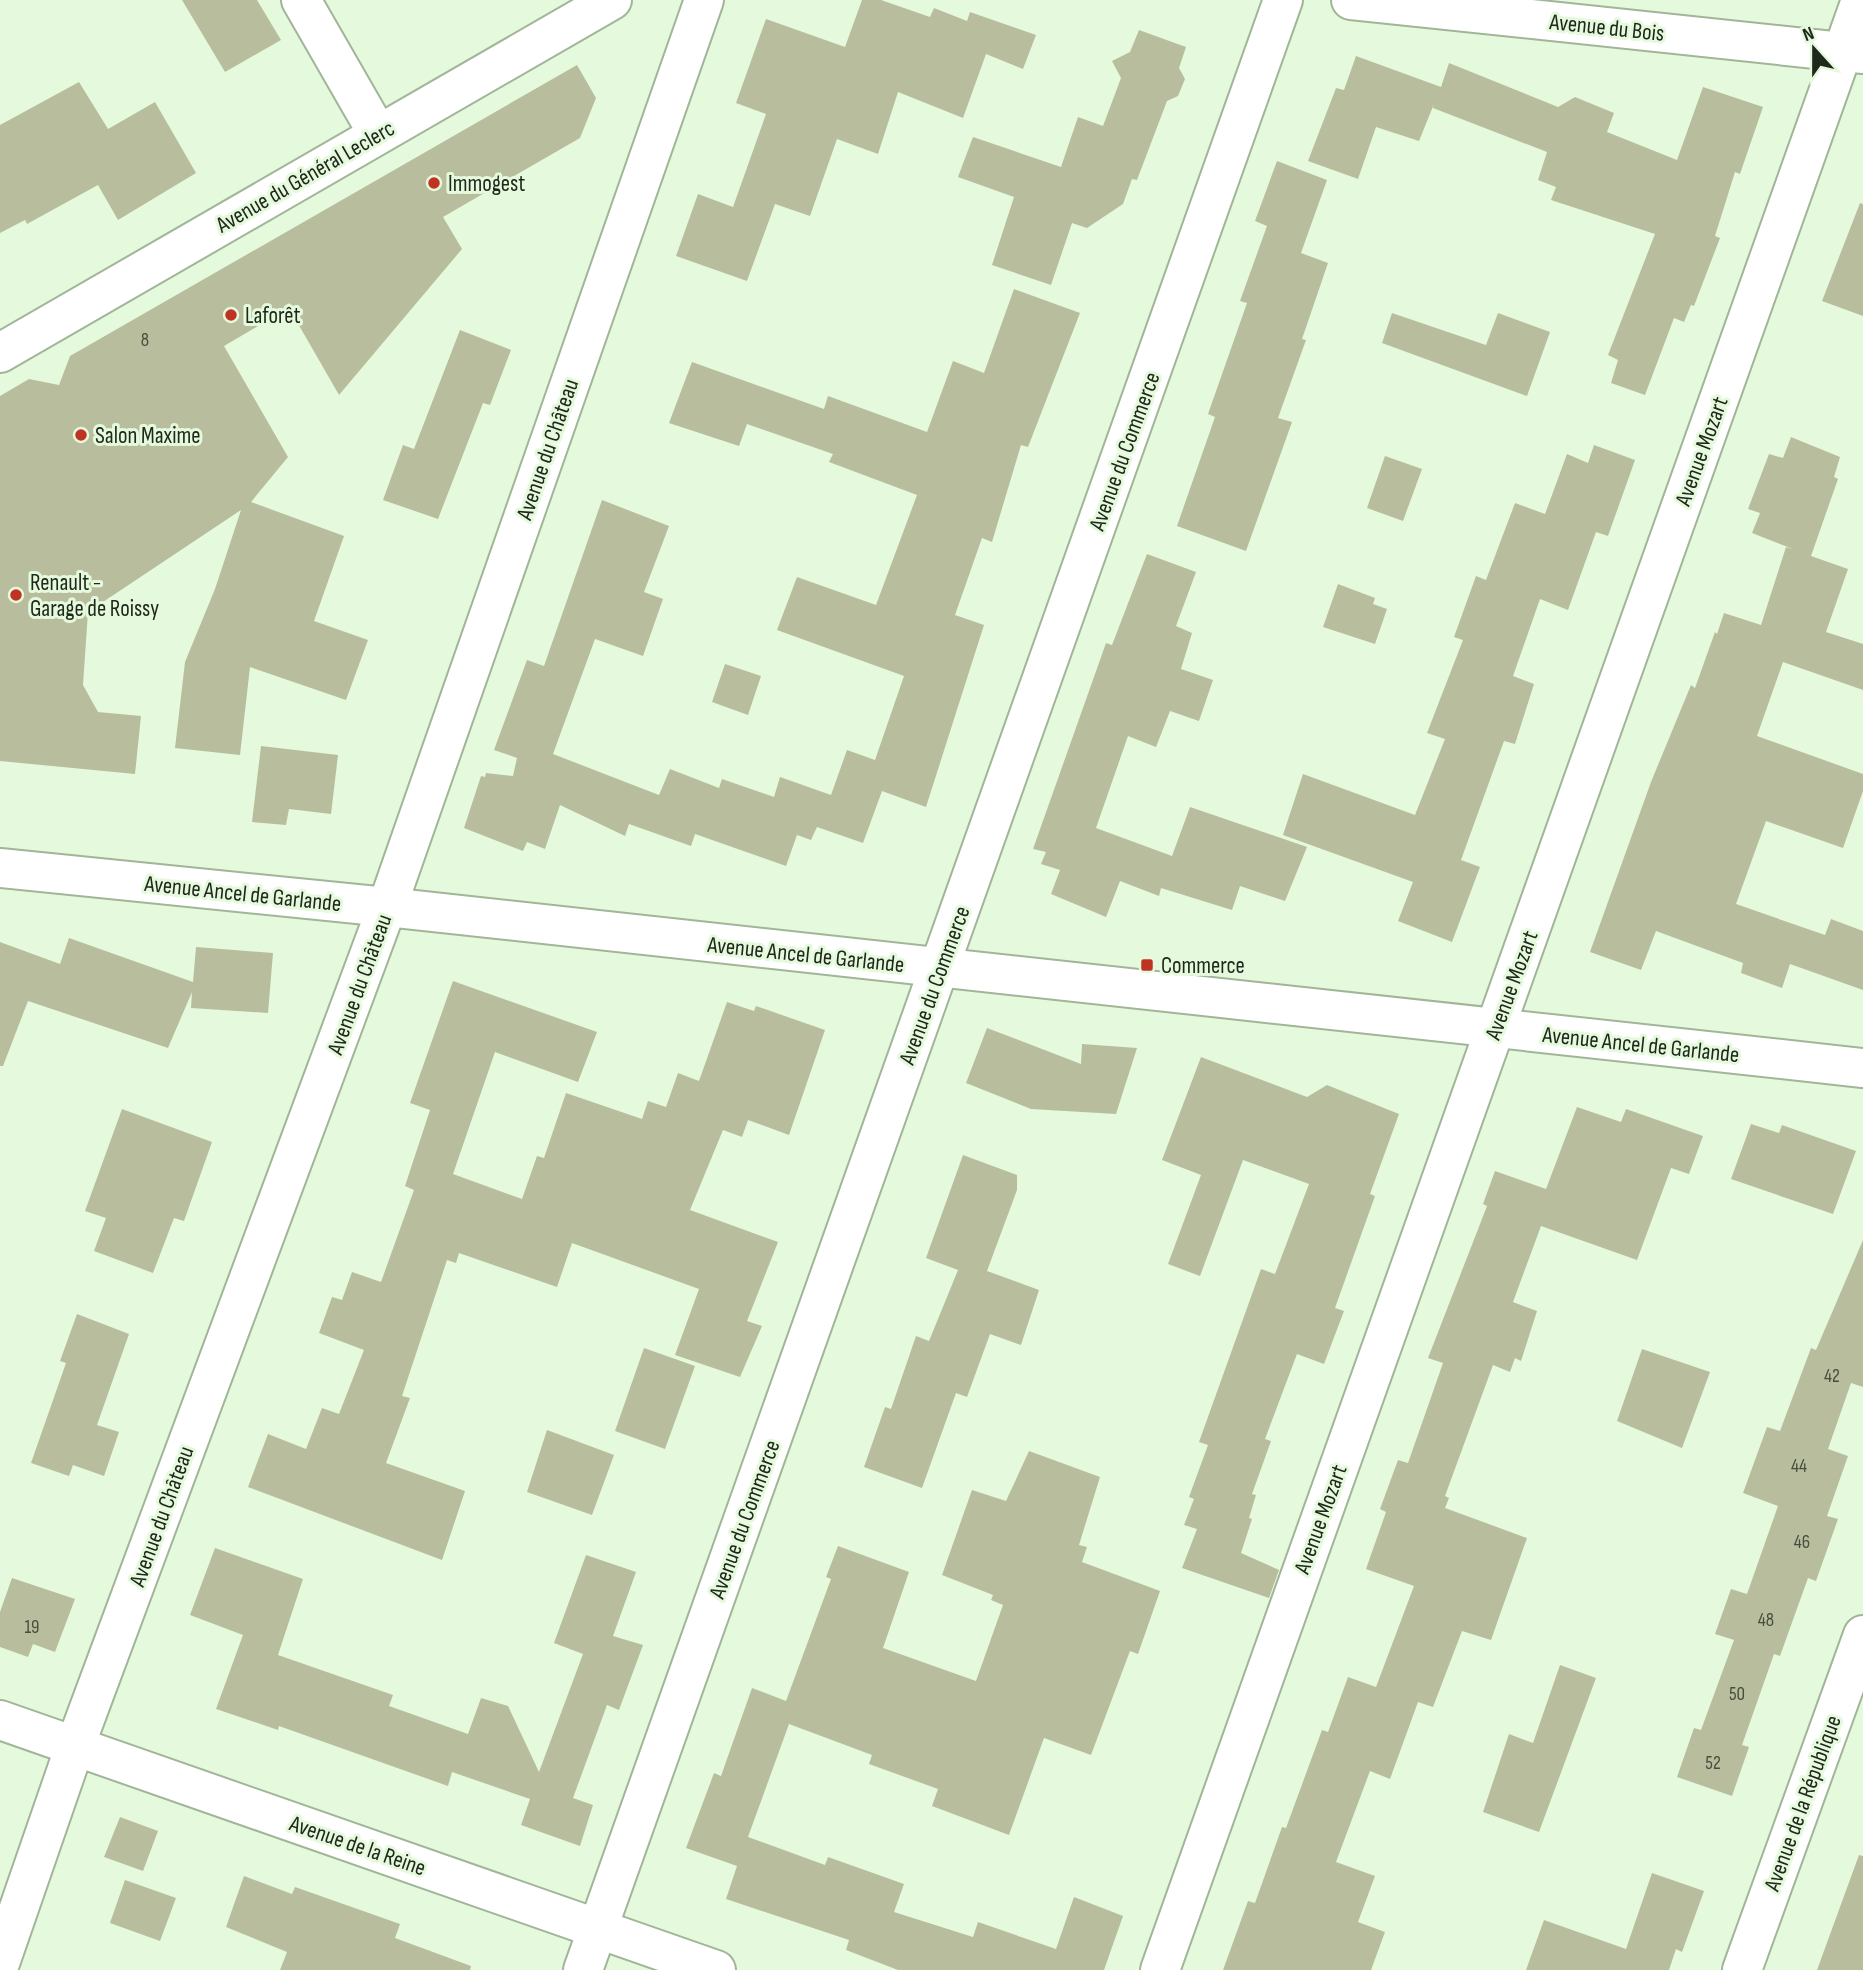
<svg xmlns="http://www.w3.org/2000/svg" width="1863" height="1970" viewBox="0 0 1863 1970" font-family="'Sofia Sans Condensed',sans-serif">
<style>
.building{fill:#b8be9d}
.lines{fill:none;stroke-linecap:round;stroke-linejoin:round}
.minor-casing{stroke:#a1b598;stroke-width:42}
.major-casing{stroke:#a1b598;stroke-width:42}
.minor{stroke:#fff;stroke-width:38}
.major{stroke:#fff;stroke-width:38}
.poi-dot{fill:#c03323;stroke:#e5fadc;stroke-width:2.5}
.labels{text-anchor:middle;stroke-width:6;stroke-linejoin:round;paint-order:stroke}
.number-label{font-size:19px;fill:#464e3d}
.street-label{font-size:23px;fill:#20281d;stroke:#e5fadc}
.poi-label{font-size:23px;fill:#20281d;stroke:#e5fadc;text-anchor:start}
</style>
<rect width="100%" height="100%" fill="#e5fadc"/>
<g class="building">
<polygon points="182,0 257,0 281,40 225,72"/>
<polygon points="862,0 881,0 930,17 934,8 967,21 970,12 1036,35 1023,69 986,54 963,118 898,92 878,154 837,139 810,216 775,204 747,281 676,256 698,194 733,207 766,114 736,103 766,19 845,47"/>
<polygon points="1139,30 1186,47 1179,68 1185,79 1178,96 1167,101 1137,180 1132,179 1123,204 1087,228 1072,223 1051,285 992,265 1014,197 958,177 973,137 1061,167 1078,117 1103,126 1121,78 1112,61 1130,52"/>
<polygon points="1356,56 1441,87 1449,63 1558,107 1575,97 1614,113 1607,132 1677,160 1703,87 1763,107 1740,174 1735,172 1715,236 1720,238 1694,306 1691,305 1684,322 1674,318 1645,395 1611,383 1618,360 1608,355 1655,234 1551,200 1556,187 1538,180 1547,152 1433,108 1434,104 1419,141 1376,127 1358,179 1308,161 1336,88 1344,90"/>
<polygon points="577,65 596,98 580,138 443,217 462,249 339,395 289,308 224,346 288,457 251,502 344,536 314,621 368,640 346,700 250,667 240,755 175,748 185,662 215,589 241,510 88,612 83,685 98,712 141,716 135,774 0,761 0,396 29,379 59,385 70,356"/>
<polygon points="79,82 108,129 155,102 196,173 118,220 98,185 27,224 25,220 0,233 0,125"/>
<polygon points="1277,161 1327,180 1301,253 1328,263 1302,339 1306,340 1278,418 1292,422 1246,551 1177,526 1215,417 1208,414 1247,303 1240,301 1267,226 1255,221"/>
<polygon points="1860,203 1863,204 1863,316 1822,301"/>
<polygon points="1014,289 1080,313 1028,447 1021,445 992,542 982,538 955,615 984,625 926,807 882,791 863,843 817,827 811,840 797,835 786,866 695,834 691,846 629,824 625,836 560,805 545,849 527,842 523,851 464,828 481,776 485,777 486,773 513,776 517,758 494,750 527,660 544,666 602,500 669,526 644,592 663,599 643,656 595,639 553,754 659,795 670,769 719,788 722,779 774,797 780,777 831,795 847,750 875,760 904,676 777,630 797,577 876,605 917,495 829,462 833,454 747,424 739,446 669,423 692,362 824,409 828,396 927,432 953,361 984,373"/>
<polygon points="1392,313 1486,345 1498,313 1550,332 1527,396 1382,343"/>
<polygon points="460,330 511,350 490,405 483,403 438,519 383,500 403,445 414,449"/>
<polygon points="1791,437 1840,457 1834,477 1838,479 1811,556 1848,569 1826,632 1863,644 1863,690 1783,662 1757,736 1863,774 1863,791 1843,848 1766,821 1736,904 1825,935 1831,919 1863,931 1863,990 1790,964 1782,988 1741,973 1743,963 1656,931 1641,970 1590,952 1651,782 1691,685 1695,688 1715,632 1717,634 1724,613 1761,625 1786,547 1793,549 1752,533 1760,513 1748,509 1769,454 1783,458"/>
<polygon points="1594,445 1635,460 1608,536 1596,532 1568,610 1540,599 1513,676 1534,684 1515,744 1504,741 1461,860 1480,867 1452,942 1398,921 1413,882 1283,835 1303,774 1415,815 1445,739 1427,733 1463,640 1454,637 1476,576 1486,580 1515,503 1545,514 1567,454 1588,463"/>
<polygon points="1385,456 1422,469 1403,521 1367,508"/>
<polygon points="1147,554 1196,572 1176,626 1192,633 1181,669 1213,680 1199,721 1170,711 1156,747 1128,736 1096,828 1172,856 1190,807 1307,847 1285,901 1240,886 1232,910 1161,888 1159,896 1120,881 1106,917 1051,894 1060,870 1041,864 1046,852 1033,849 1106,643 1112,645"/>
<polygon points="1338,584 1375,598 1373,604 1387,609 1375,644 1323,627"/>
<polygon points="725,664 761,676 748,715 712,702"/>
<polygon points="261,746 338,755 331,814 289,809 286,825 252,822"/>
<polygon points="69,938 193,982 196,947 273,953 268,1013 191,1008 192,992 168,1048 28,1001 3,1066 0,1066 0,942 60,964"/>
<polygon points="453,981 597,1032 578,1082 495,1052 453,1174 522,1199 537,1156 544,1158 566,1093 642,1119 648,1101 666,1107 678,1073 699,1081 727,1002 754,1011 756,1006 825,1030 789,1135 748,1120 742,1137 723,1130 690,1210 778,1242 747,1321 762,1326 740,1377 675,1355 699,1289 572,1243 557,1287 459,1253 456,1263 447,1260 402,1396 410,1398 386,1463 465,1491 442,1560 248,1487 268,1434 306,1449 322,1408 339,1414 364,1350 319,1333 332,1297 342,1300 352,1272 381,1282 414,1190 405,1186 430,1110 410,1103"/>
<polygon points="987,1028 1081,1064 1082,1044 1137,1048 1116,1114 1031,1109 966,1083"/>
<polygon points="1201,1057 1307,1097 1327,1085 1399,1114 1370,1194 1375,1196 1335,1308 1344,1311 1324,1364 1297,1354 1265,1439 1271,1441 1252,1494 1256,1495 1249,1518 1252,1519 1241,1553 1279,1570 1269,1598 1182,1568 1197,1529 1184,1525 1194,1499 1189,1497 1208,1445 1199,1442 1261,1269 1275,1274 1309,1184 1243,1160 1200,1276 1168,1264 1201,1175 1162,1160"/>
<polygon points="1577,1107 1621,1122 1626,1109 1703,1136 1689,1174 1671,1168 1637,1260 1541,1226 1513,1302 1537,1311 1521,1361 1515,1358 1510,1372 1493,1365 1445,1496 1449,1498 1445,1508 1527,1538 1491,1640 1462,1631 1433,1707 1418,1702 1390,1779 1370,1771 1336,1862 1375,1876 1358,1922 1385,1932 1371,1970 1223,1970 1248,1901 1255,1903 1282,1827 1286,1828 1322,1730 1328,1732 1348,1677 1376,1687 1414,1586 1366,1569 1386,1512 1380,1509 1398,1460 1408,1463 1443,1363 1428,1358 1487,1206 1483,1204 1495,1171 1546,1189"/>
<polygon points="122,1109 212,1142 184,1221 174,1218 153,1273 94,1251 106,1218 85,1211"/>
<polygon points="1751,1124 1779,1133 1782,1125 1856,1151 1833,1214 1731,1179"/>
<polygon points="963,1155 1017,1175 1017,1190 987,1271 1039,1290 1021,1345 990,1334 967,1397 956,1393 922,1488 864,1467 885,1407 891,1409 916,1336 929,1341 958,1270 926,1258"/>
<polygon points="1863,1240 1863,1387 1851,1383 1828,1449 1848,1456 1827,1516 1838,1519 1816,1581 1808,1578 1780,1656 1774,1654 1742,1745 1749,1747 1732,1796 1677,1777 1694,1728 1701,1730 1734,1640 1715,1634 1731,1589 1747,1594 1778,1506 1743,1493 1767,1427 1780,1431 1811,1348 1816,1350"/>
<polygon points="77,1314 129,1334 97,1425 119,1432 104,1476 73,1465 69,1476 31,1463 66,1363 60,1361"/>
<polygon points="644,1348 695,1366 665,1449 615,1431"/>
<polygon points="1642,1349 1710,1372 1682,1448 1617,1421"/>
<polygon points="547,1430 614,1455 592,1515 527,1492"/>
<polygon points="1029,1451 1100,1477 1079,1545 1087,1547 1082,1562 1160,1591 1138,1654 1130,1651 1091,1755 1044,1738 1009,1835 932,1806 938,1789 869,1764 872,1755 789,1724 748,1837 825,1865 828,1857 904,1884 894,1912 973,1937 978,1922 1056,1949 1074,1897 1123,1916 1104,1970 898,1970 846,1950 849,1940 726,1899 737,1866 686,1848 714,1773 721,1776 752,1688 786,1701 831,1579 826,1577 838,1546 909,1572 883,1648 976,1681 1003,1605 991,1600 993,1595 942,1575 972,1490 1006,1501"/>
<polygon points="215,1548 303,1579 278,1655 393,1695 389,1706 468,1734 481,1698 508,1706 539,1772 583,1654 554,1643 586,1555 636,1572 613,1636 643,1645 619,1710 607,1705 573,1798 593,1805 580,1846 521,1825 530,1799 452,1772 448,1786 279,1726 278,1730 216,1709 243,1635 190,1615"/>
<polygon points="12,1578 75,1599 55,1652 33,1644 28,1657 0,1647 0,1612"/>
<polygon points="1560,1665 1596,1678 1539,1832 1483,1812 1509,1734 1533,1743"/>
<polygon points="120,1817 158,1831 143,1871 104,1857"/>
<polygon points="1859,1855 1863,1856 1863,1970 1817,1970"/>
<polygon points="1652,1873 1704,1891 1682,1952 1676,1949 1669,1970 1526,1970 1544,1920 1626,1949"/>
<polygon points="244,1876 292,1894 295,1887 400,1924 395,1938 471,1966 470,1970 280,1970 287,1952 226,1927"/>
<polygon points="125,1880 176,1898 160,1941 110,1923"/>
</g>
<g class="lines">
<g class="minor-casing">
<g id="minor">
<polyline points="301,0 378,134"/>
<polyline points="1351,0 1863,54"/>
<polyline points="0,868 387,907 1863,1068"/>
<polyline points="0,1720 716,1970"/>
<polyline points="0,1963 75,1746 387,907 704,0"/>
<polyline points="583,1970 1283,0"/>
<polyline points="1160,1970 1861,0"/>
<polyline points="1742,1970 1863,1635"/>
</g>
</g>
<g class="major-casing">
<polyline id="major" points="0,353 612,0"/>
</g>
<use href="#minor" class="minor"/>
<use href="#major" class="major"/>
</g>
<g class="poi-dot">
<circle cx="434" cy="183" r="7"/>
<circle cx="231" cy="315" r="7"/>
<circle cx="81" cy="435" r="7"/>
<circle cx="16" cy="595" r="7"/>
<rect x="1140" y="958" width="14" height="14" rx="3.5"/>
</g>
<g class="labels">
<g class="number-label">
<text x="145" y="346">8</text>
<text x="1832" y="1382">42</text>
<text x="1799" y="1472">44</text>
<text x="1802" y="1548">46</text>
<text x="1766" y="1626">48</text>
<text x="32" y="1633">19</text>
<text x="1737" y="1700">50</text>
<text x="1713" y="1769">52</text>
</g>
<g class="street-label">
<text transform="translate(1607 27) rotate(6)" y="8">Avenue du Bois</text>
<text transform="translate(305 176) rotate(-30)" y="8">Avenue du Général Leclerc</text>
<text transform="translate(547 449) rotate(-71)" y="8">Avenue du Château</text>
<text transform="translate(1124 451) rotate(-70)" y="8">Avenue du Commerce</text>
<text transform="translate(1701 451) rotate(-70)" y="8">Avenue Mozart</text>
<text transform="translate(243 893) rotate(6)" y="8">Avenue Ancel de Garlande</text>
<text transform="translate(806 954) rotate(6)" y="8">Avenue Ancel de Garlande</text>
<text transform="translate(359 984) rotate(-70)" y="8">Avenue du Château</text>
<text transform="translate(934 985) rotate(-70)" y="8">Avenue du Commerce</text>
<text transform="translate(1511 985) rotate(-70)" y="8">Avenue Mozart</text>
<text transform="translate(1641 1044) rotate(6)" y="8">Avenue Ancel de Garlande</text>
<text transform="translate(161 1516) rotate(-70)" y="8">Avenue du Château</text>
<text transform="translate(744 1519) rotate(-70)" y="8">Avenue du Commerce</text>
<text transform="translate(1320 1519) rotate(-70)" y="8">Avenue Mozart</text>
<text transform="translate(1802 1803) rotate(-70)" y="8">Avenue de la République</text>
<text transform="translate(358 1845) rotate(19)" y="8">Avenue de la Reine</text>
</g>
<g class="poi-label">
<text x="448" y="191">Immogest</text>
<text x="245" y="323">Laforêt</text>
<text x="95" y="443">Salon Maxime</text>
<text x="30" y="590">Renault -<tspan x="30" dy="26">Garage de Roissy</tspan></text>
<text x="1161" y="973">Commerce</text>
</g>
</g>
<g transform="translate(1814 49) rotate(339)" stroke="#e5fadc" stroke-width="5" paint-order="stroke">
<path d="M0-5L12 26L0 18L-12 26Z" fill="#20281d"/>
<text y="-10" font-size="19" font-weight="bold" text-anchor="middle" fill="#20281d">N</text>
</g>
</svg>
